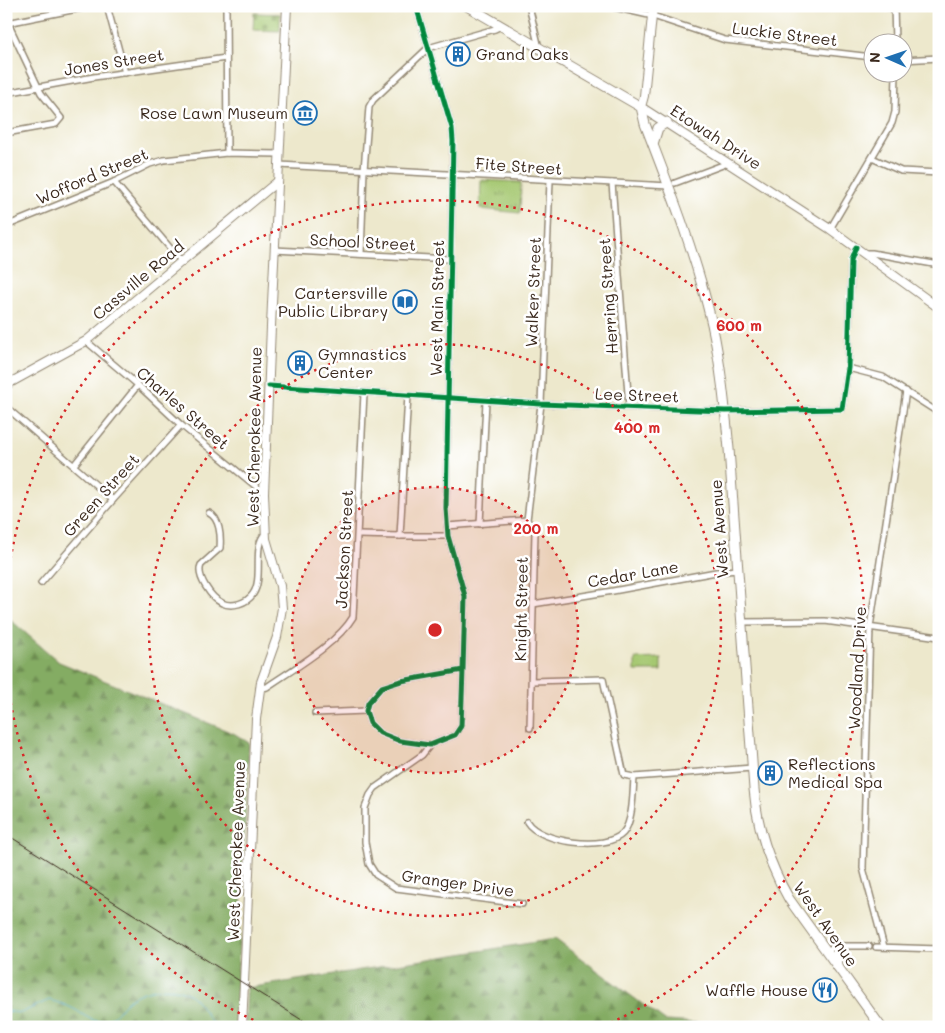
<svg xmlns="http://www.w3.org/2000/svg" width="945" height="1033" viewBox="0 0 945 1033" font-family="Mali,sans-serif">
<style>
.grass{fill:url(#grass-tufts);stroke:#707948}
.forest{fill:url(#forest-firs);stroke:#606b40}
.cemetery{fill:url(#cemetery-stones);stroke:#707948}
.garden{fill:#a5c871;stroke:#707948}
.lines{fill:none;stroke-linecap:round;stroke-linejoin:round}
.stream{stroke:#45a6c4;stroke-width:1}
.street-casing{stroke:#948975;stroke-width:8}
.secondary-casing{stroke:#948975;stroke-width:10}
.primary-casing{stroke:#948975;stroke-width:11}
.street{stroke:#fff;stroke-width:5}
.secondary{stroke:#fff;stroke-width:8}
.primary{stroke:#fff;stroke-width:9}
.rail{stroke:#3b2a1e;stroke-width:1}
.cycleway-casing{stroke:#fff;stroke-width:8}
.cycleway{stroke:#00873e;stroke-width:5}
.ring{fill:none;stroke:#d62828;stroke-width:2.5;stroke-dasharray:2.5 5}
.labels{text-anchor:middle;stroke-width:5;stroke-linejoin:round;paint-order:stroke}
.street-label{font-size:16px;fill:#3b2a1e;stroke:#fff}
.poi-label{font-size:16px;fill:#3b2a1e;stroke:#fff;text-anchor:start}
.centre{fill:#d62828;stroke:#fff;stroke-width:2.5}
.ring-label{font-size:15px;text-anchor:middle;font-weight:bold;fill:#d62828;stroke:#fff;stroke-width:5;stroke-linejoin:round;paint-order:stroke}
</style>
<defs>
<pattern id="grass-tufts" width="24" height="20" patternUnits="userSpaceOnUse" patternTransform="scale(1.25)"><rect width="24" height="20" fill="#a5c871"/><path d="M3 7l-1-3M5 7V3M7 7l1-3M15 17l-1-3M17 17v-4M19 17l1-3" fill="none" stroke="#88a35c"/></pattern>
<pattern id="forest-firs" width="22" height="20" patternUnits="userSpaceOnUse" patternTransform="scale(1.25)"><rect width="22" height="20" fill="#84ac63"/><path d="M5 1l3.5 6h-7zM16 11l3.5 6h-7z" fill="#6d8c51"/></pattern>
<pattern id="cemetery-stones" width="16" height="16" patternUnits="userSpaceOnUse" patternTransform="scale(1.25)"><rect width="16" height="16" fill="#a5c871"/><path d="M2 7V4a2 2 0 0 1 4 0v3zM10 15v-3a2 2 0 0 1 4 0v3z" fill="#88a35c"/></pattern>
</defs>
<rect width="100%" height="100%" fill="#fff"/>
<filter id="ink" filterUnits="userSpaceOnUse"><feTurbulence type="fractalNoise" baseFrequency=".02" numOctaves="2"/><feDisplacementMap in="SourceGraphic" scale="10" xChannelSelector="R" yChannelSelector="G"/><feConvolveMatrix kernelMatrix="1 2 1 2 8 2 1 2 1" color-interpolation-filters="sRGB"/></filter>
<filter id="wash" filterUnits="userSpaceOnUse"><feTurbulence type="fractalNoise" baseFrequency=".0096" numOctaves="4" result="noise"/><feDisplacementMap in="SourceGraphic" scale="20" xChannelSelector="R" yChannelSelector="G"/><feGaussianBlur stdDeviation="1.12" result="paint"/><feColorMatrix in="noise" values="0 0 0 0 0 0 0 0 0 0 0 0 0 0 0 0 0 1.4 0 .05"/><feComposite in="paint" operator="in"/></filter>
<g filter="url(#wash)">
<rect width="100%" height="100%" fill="#ede8cc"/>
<polygon class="grass" points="481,180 521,182 520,213 480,209"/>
<g class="forest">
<polygon points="6,616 59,662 235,734 249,743 235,1027 6,1027"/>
<polygon points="555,939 665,1021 764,1027 245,1027 247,988"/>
</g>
<polygon class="cemetery" points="254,13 280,14 280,31 253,30"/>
<polygon class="garden" points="661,658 661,671 635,671 635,659"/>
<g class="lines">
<path class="stream" d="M6,1011L21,1013L49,1000C57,1002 66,1005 74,1009C83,1014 91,1022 101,1021C113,1020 118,1011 125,1003C140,988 179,981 195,999C203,1007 207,1018 215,1027"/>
</g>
</g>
<g filter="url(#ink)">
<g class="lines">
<g class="street-casing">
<g id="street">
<polyline points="107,6 125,73"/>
<polyline points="226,6 227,153"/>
<polyline points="416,6 452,128 453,141 446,508 448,536 465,596 463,670 461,726 455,735 430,745 400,741 380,733 370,723 366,711 368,703 382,687 401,681 463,670"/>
<polyline points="529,6 539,48"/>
<polyline points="609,6 653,16 725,40 872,57"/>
<polyline points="879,6 894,8"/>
<polyline points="894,6 895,42"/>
<polyline points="6,19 41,93 61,118 56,124 6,133"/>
<polyline points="7,23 92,6"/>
<polyline points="902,60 939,58"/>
<polyline points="6,93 94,77 226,58"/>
<polyline points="872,158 901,171 939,173"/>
<polyline points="279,165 669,186"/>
<polyline points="114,182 182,262"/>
<polyline points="612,183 629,407"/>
<polyline points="675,183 728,163"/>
<polyline points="6,226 114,182 150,164 164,160 227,153 279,154"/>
<polyline points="830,229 892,123 895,112 896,72"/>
<polyline points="274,250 450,259"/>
<polyline points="864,253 872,253 939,265"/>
<polyline points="361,254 364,170 369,107 373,100 428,48 495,29 501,26"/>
<polyline points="86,341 138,385 181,425 264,493"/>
<polyline points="848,368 883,377 939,413"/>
<polyline points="269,386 541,404 725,411 842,409 848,368 851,260 856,247"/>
<polyline points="6,407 113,500"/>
<polyline points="74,465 138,385"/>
<path d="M209,513C220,518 221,537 220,548L201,565C196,576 211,598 222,603C232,608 247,603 253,594C264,578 252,546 265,534"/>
<polyline points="480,524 486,401"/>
<polyline points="447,526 527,520"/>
<polyline points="358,535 400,536 448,536"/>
<polyline points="400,536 408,395"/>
<polyline points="41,583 113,500 181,425"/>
<polyline points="533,604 613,591 716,572 737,570"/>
<polyline points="741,622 825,621 939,637"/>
<polyline points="532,681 603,679 624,775 634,777 752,768"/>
<path d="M259,689L267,687C293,669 337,644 353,617L364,393"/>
<polyline points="315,713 366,711"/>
<polyline points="530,728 535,532 527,520 541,404 550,181"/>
<polyline points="430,745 422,755 375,788 370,795 365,808 365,842 369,864 376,875 396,888 522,904"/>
<path d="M527,822C539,842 606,852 623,833C633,822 633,793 634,777"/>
<polyline points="876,947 939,949"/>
<polyline points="884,947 863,868 870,627 906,391"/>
<polyline points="826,951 836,946 869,946"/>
</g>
</g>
<g class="secondary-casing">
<g id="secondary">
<polyline points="653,6 644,96 641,107 830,229 939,308"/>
<polyline points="6,385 86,341 278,181"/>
<polyline points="242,1027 256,719 261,682 277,637 282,608 280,586 266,539 264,493 272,303 287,6"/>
</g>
</g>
<g class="primary-casing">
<g id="primary">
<path d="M467,6L641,107L645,124C670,189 696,255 712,324C721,365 725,407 729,449L754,789C757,829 769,864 789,899L881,1027"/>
<polyline points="653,144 658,128 667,122"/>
<polyline points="838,967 837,954 839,946"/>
</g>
</g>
<use href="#street" class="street"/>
<use href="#secondary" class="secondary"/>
<use href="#primary" class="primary"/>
<polyline class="rail" points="6,834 313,1027"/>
<g class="cycleway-casing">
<g id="cycleway">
<polyline points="416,6 452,128 453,141 446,508 448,536 465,596 463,670 461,726 455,735 430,745 400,741 380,733 370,723 366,711 368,703 382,687 401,681 463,670"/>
<polyline points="269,386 541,404 725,411 842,409 848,368 851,260 856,247"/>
</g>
</g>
<use href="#cycleway" class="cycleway"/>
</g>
</g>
<circle cx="435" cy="630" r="143" fill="#d62828" fill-opacity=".12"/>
<g class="ring">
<circle cx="435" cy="630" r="143"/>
<circle cx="435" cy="630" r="286"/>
<path d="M267 1026A430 430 0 0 1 6 664M6 596A430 430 0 1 1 603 1026"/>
</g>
<defs>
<g id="building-ring" transform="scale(1.25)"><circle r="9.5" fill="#fff" stroke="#1f6fb2" stroke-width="1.5"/><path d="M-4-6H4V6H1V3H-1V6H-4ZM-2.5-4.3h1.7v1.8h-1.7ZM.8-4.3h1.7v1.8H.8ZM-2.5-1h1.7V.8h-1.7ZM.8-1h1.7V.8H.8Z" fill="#1f6fb2"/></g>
<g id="museum-ring" transform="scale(1.25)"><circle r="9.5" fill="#fff" stroke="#1f6fb2" stroke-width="1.5"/><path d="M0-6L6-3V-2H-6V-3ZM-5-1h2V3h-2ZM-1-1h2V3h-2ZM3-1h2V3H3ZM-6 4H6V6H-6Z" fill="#1f6fb2"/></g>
<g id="library-ring" transform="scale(1.25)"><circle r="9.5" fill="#fff" stroke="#1f6fb2" stroke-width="1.5"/><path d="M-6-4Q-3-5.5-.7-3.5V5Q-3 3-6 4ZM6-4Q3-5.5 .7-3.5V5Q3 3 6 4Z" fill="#1f6fb2"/></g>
<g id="restaurant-ring" transform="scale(1.25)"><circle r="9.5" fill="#fff" stroke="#1f6fb2" stroke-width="1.5"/><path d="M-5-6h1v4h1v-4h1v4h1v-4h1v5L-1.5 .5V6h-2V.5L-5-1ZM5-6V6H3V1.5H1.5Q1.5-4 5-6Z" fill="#1f6fb2"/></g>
</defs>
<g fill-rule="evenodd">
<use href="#building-ring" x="458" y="54"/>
<use href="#museum-ring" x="305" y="113"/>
<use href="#library-ring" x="405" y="302"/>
<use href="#building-ring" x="300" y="363"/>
<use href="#building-ring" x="770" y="773"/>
<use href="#restaurant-ring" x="825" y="990"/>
</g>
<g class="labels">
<g class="street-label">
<text transform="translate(785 34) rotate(7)" y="6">Luckie Street</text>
<text transform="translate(114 62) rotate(-9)" y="6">Jones Street</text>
<text transform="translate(716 137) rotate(33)" y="6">Etowah Drive</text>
<text transform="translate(519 166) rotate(4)" y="6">Fite Street</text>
<text transform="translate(92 176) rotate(-23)" y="6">Wofford Street</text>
<text transform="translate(363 242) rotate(3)" y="6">School Street</text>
<text transform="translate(138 280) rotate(-40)" y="6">Cassville Road</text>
<text transform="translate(533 292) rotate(-88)" y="6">Walker Street</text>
<text transform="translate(608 296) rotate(-94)" y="6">Herring Street</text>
<text transform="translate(437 308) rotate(-89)" y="6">West Main Street</text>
<text transform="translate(637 395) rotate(2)" y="6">Lee Street</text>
<text transform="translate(183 408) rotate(41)" y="6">Charles Street</text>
<text transform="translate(254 437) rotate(-89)" y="6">West Cherokee Avenue</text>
<text transform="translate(101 495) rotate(-48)" y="6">Green Street</text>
<text transform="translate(719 529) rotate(-94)" y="6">West Avenue</text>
<text transform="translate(344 549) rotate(-87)" y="6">Jackson Street</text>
<text transform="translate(633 574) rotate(-10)" y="6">Cedar Lane</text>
<text transform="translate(521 609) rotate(-89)" y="6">Knight Street</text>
<text transform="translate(857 668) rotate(-87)" y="6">Woodland Drive</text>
<text transform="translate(236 851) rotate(-88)" y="6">West Cherokee Avenue</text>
<text transform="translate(458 883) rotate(8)" y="6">Granger Drive</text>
<text transform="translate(826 924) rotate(55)" y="6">West Avenue</text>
</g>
<g class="poi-label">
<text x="476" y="60">Grand Oaks</text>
<text x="288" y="119" text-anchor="end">Rose Lawn Museum</text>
<text x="388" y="299" text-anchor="end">Cartersville<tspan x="388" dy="18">Public Library</tspan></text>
<text x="318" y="360">Gymnastics<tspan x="318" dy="18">Center</tspan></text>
<text x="788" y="770">Reflections<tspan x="788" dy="18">Medical Spa</tspan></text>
<text x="808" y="996" text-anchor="end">Waffle House</text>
</g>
</g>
<circle cx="435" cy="630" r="8" class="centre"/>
<g class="ring-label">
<text x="739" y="331">600 m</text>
<text x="637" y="433">400 m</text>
<text x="536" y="534">200 m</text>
</g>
<rect width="945" height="1033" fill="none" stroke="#fff" stroke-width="25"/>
<g transform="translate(888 58) rotate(272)"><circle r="24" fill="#ffffff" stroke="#b1aaa5"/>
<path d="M0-4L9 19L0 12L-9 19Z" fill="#1f6fb2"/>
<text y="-8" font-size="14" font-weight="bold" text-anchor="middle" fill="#3b2a1e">N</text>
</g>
</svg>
